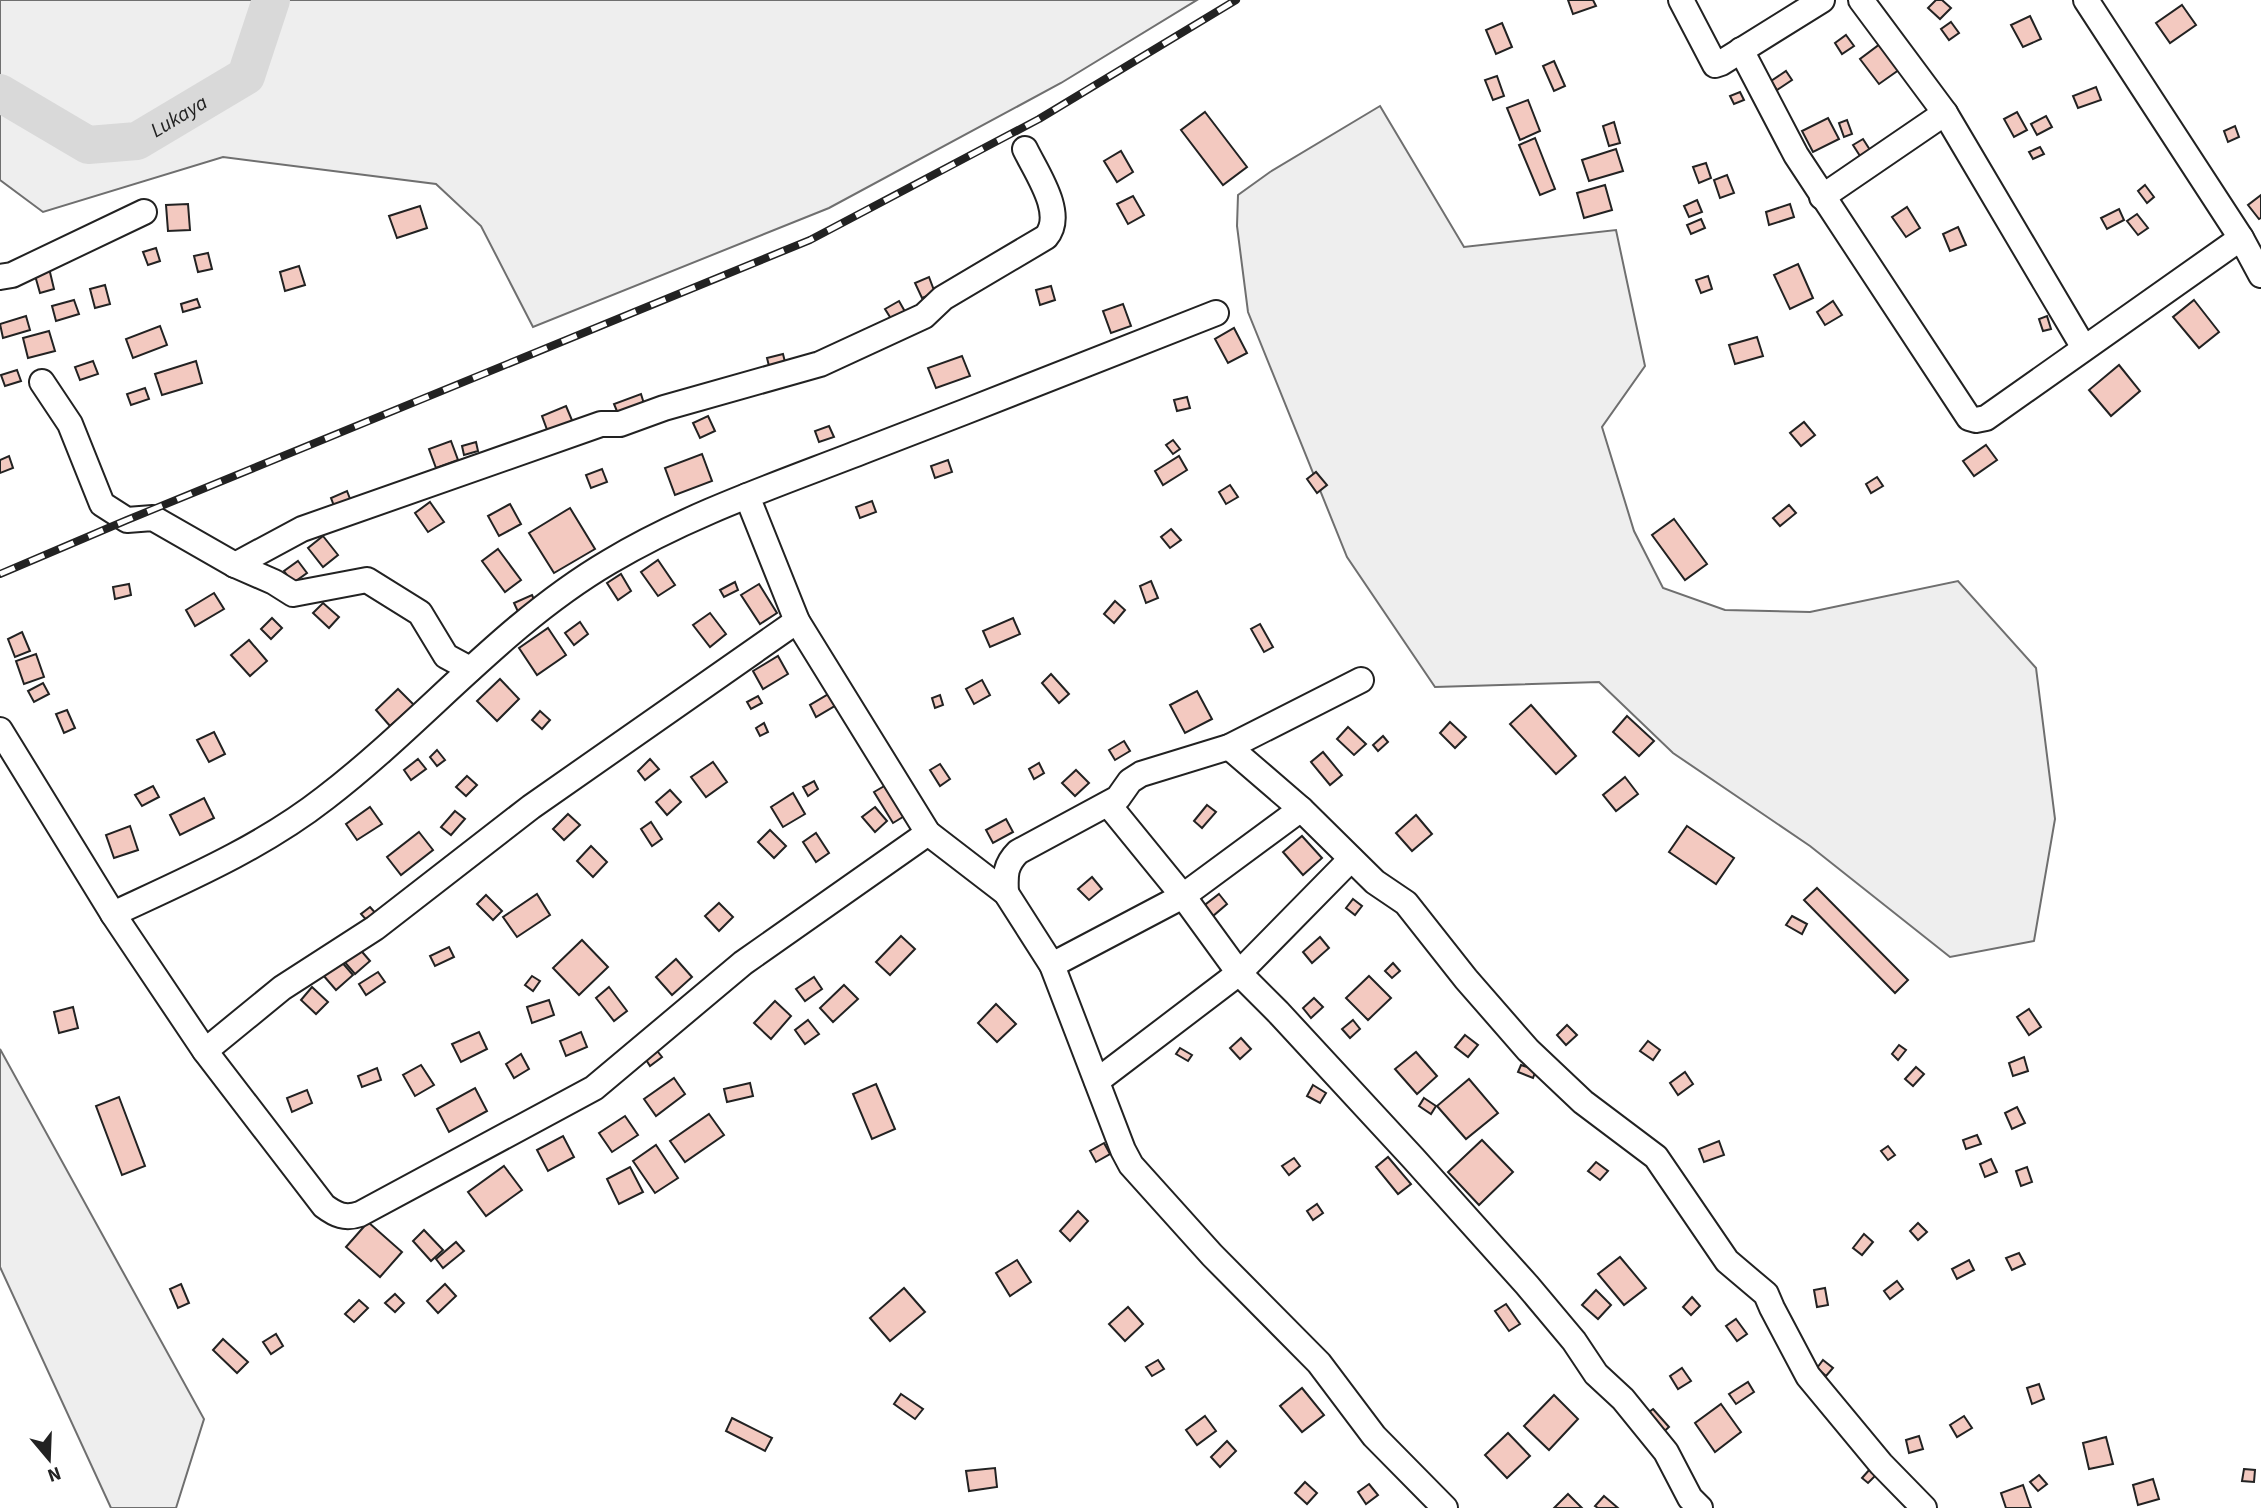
<svg xmlns="http://www.w3.org/2000/svg" width="2261" height="1508" viewBox="0 0 2261 1508" font-family="'Source Sans 3',sans-serif">
<style>
.green{fill:#eee;stroke:#6f6f6f;stroke-width:2}
.lines{fill:none;stroke-linecap:round;stroke-linejoin:round}
.river{stroke:#d9d9d9;stroke-width:38}
.building{fill:#f3c9c0;stroke:#222;stroke-width:2}
.minor-casing{stroke:#222;stroke-width:28}
.minor{stroke:#fff;stroke-width:24}
.rail-casing{stroke:#222;stroke-width:8}
.rail{stroke:#fff;stroke-width:5;stroke-dasharray:16;stroke-linecap:butt}
.labels{text-anchor:middle;stroke-width:5;stroke-linejoin:round;paint-order:stroke}
.water-label{font-size:21px;font-style:italic;fill:#222;stroke:#fff}
</style>
<rect width="100%" height="100%" fill="#fff"/>
<g class="green">
<polygon points="0,0 1197,0 1061,83 829,208 533,327 481,226 436,184 223,157 43,212 0,180"/>
<polygon points="1380,106 1464,247 1616,230 1645,366 1602,427 1634,531 1663,588 1725,610 1810,612 1958,581 2036,668 2055,819 2034,941 1950,957 1810,846 1673,753 1599,682 1435,687 1347,557 1248,312 1237,226 1238,195 1270,172"/>
<polygon points="0,1049 204,1419 176,1508 111,1508 0,1267"/>
</g>
<g class="lines">
<path class="river" id="s1" d="M0,93L88,145L137,141L246,76L271,0"/>
</g>
<g class="building">
<polygon points="1568,0 1593,0 1596,6 1573,14"/>
<polygon points="1936,0 1942,0 1951,8 1940,19 1928,8"/>
<polygon points="2182,5 2196,25 2170,43 2156,23"/>
<polygon points="2030,16 2041,39 2023,47 2011,25"/>
<polygon points="1951,22 1959,33 1949,40 1941,29"/>
<polygon points="1502,23 1512,47 1496,54 1486,30"/>
<polygon points="1846,35 1854,46 1842,54 1835,43"/>
<polygon points="1884,41 1903,67 1879,84 1860,59"/>
<polygon points="1554,61 1565,86 1554,91 1543,66"/>
<polygon points="1786,71 1792,80 1777,90 1771,81"/>
<polygon points="1497,76 1504,96 1493,100 1485,80"/>
<polygon points="2096,87 2101,100 2078,108 2073,96"/>
<polygon points="1740,92 1744,100 1734,104 1730,96"/>
<polygon points="1528,100 1540,131 1520,140 1507,108"/>
<polygon points="1205,112 1247,167 1223,185 1181,130"/>
<polygon points="2017,112 2027,130 2014,137 2004,119"/>
<polygon points="2046,116 2052,127 2037,135 2031,124"/>
<polygon points="1828,118 1839,139 1813,152 1802,131"/>
<polygon points="1847,120 1852,134 1844,137 1839,123"/>
<polygon points="1614,122 1620,143 1609,146 1603,126"/>
<polygon points="2235,126 2239,137 2228,142 2224,131"/>
<polygon points="1535,138 1555,189 1540,195 1519,145"/>
<polygon points="1863,139 1870,150 1860,156 1853,145"/>
<polygon points="2040,147 2044,154 2033,159 2029,152"/>
<polygon points="1616,149 1623,171 1589,181 1582,160"/>
<polygon points="1121,151 1133,172 1117,182 1104,161"/>
<polygon points="1706,163 1711,178 1699,183 1693,167"/>
<polygon points="1727,175 1734,193 1720,198 1714,180"/>
<polygon points="1605,185 1612,210 1584,218 1577,193"/>
<polygon points="2145,185 2154,197 2147,203 2138,191"/>
<polygon points="2261,195 2261,218 2259,219 2248,205"/>
<polygon points="1133,196 1144,215 1128,224 1117,204"/>
<polygon points="1697,200 1702,212 1689,217 1684,206"/>
<polygon points="188,204 190,230 168,231 166,205"/>
<polygon points="1790,204 1794,217 1769,225 1766,212"/>
<polygon points="420,206 427,228 397,238 389,216"/>
<polygon points="1907,207 1920,228 1906,237 1892,217"/>
<polygon points="2119,209 2124,220 2107,229 2101,218"/>
<polygon points="2137,214 2148,228 2138,235 2127,221"/>
<polygon points="1701,219 1705,228 1691,234 1687,225"/>
<polygon points="1958,227 1966,245 1950,251 1943,234"/>
<polygon points="156,248 160,261 148,265 143,252"/>
<polygon points="208,253 212,269 198,272 194,256"/>
<polygon points="1798,264 1813,298 1790,309 1774,275"/>
<polygon points="299,266 305,285 285,291 280,272"/>
<polygon points="49,268 54,289 40,293 34,272"/>
<polygon points="1708,276 1712,289 1701,293 1696,280"/>
<polygon points="929,277 935,293 922,298 915,283"/>
<polygon points="105,285 110,304 95,308 90,289"/>
<polygon points="1051,286 1055,300 1040,305 1036,290"/>
<polygon points="197,299 200,307 183,312 181,304"/>
<polygon points="74,300 79,314 56,321 52,306"/>
<polygon points="2194,300 2219,332 2199,348 2173,317"/>
<polygon points="899,301 908,317 895,325 885,309"/>
<polygon points="1833,301 1842,315 1825,325 1817,312"/>
<polygon points="1123,304 1131,326 1111,333 1103,311"/>
<polygon points="26,316 30,330 3,338 0,324"/>
<polygon points="2047,316 2051,329 2043,331 2039,319"/>
<polygon points="160,326 167,345 133,358 126,339"/>
<polygon points="1234,328 1247,353 1228,363 1215,339"/>
<polygon points="49,331 55,351 28,358 23,338"/>
<polygon points="1757,337 1763,356 1735,364 1729,345"/>
<polygon points="783,354 786,366 770,370 767,358"/>
<polygon points="962,356 970,376 936,388 928,368"/>
<polygon points="93,361 98,374 80,380 75,367"/>
<polygon points="196,361 202,383 162,395 155,374"/>
<polygon points="2119,365 2140,391 2111,416 2089,390"/>
<polygon points="17,370 21,381 5,386 1,375"/>
<polygon points="145,388 149,399 131,405 127,394"/>
<polygon points="641,394 645,407 619,416 614,404"/>
<polygon points="1187,397 1190,408 1177,411 1174,400"/>
<polygon points="566,406 574,425 549,435 542,416"/>
<polygon points="708,416 715,431 700,438 693,423"/>
<polygon points="1804,422 1815,435 1801,446 1790,433"/>
<polygon points="829,426 834,437 819,442 815,431"/>
<polygon points="1173,440 1180,449 1173,454 1166,445"/>
<polygon points="451,441 458,460 436,468 429,449"/>
<polygon points="476,442 478,451 464,455 462,446"/>
<polygon points="1986,445 1997,460 1974,476 1963,461"/>
<polygon points="702,454 712,481 675,495 665,468"/>
<polygon points="9,456 13,468 0,473 0,460"/>
<polygon points="1179,456 1187,470 1163,485 1155,471"/>
<polygon points="948,460 952,472 935,478 931,466"/>
<polygon points="602,469 607,482 591,488 586,475"/>
<polygon points="1316,472 1327,485 1317,493 1307,479"/>
<polygon points="1877,477 1883,486 1871,493 1866,484"/>
<polygon points="1230,485 1238,497 1226,504 1219,492"/>
<polygon points="347,491 352,504 336,511 331,498"/>
<polygon points="872,501 876,512 860,518 856,507"/>
<polygon points="430,502 444,522 428,532 415,513"/>
<polygon points="510,504 521,524 499,536 488,516"/>
<polygon points="1789,505 1796,513 1780,526 1773,518"/>
<polygon points="570,508 595,549 554,573 529,533"/>
<polygon points="1674,519 1707,564 1685,580 1652,535"/>
<polygon points="1171,529 1181,540 1170,548 1161,537"/>
<polygon points="323,536 338,555 323,567 308,548"/>
<polygon points="498,549 521,580 505,592 482,561"/>
<polygon points="658,560 675,585 658,596 641,572"/>
<polygon points="298,561 307,573 293,583 284,571"/>
<polygon points="621,574 631,591 618,600 607,583"/>
<polygon points="1151,581 1158,598 1146,603 1140,586"/>
<polygon points="735,582 738,590 724,597 720,590"/>
<polygon points="129,584 131,595 115,599 113,587"/>
<polygon points="759,584 777,613 760,624 741,595"/>
<polygon points="214,593 224,609 195,626 186,610"/>
<polygon points="532,595 538,609 520,616 514,603"/>
<polygon points="1115,601 1125,610 1114,623 1104,614"/>
<polygon points="323,603 339,617 329,628 313,613"/>
<polygon points="710,613 726,634 710,647 693,625"/>
<polygon points="272,618 282,628 271,639 261,629"/>
<polygon points="1013,618 1020,634 990,647 983,631"/>
<polygon points="580,622 588,634 574,645 565,633"/>
<polygon points="1260,624 1273,647 1264,652 1251,629"/>
<polygon points="548,628 566,655 537,675 519,648"/>
<polygon points="22,632 30,651 15,657 8,639"/>
<polygon points="249,640 267,661 250,676 231,655"/>
<polygon points="36,654 44,677 24,684 16,661"/>
<polygon points="778,656 788,674 763,689 753,671"/>
<polygon points="1051,674 1069,694 1059,703 1042,683"/>
<polygon points="500,679 519,699 497,721 477,701"/>
<polygon points="982,680 990,695 974,704 966,689"/>
<polygon points="43,683 49,694 34,702 28,691"/>
<polygon points="398,689 414,705 390,726 376,710"/>
<polygon points="1197,691 1212,719 1185,733 1170,705"/>
<polygon points="832,692 838,704 816,717 810,705"/>
<polygon points="940,695 943,705 935,708 932,698"/>
<polygon points="758,696 762,703 751,709 747,702"/>
<polygon points="1531,705 1576,756 1556,774 1510,724"/>
<polygon points="67,710 75,728 64,733 56,714"/>
<polygon points="540,711 550,720 542,729 532,720"/>
<polygon points="1627,716 1654,741 1639,756 1613,732"/>
<polygon points="1450,722 1466,737 1455,748 1440,733"/>
<polygon points="764,723 768,732 760,736 756,728"/>
<polygon points="1348,727 1366,744 1354,755 1337,739"/>
<polygon points="214,732 225,754 209,762 197,740"/>
<polygon points="1383,736 1388,742 1378,751 1373,745"/>
<polygon points="1124,741 1130,751 1115,760 1109,750"/>
<polygon points="437,750 445,760 437,766 430,757"/>
<polygon points="1323,752 1342,775 1330,785 1311,762"/>
<polygon points="418,759 426,769 411,780 404,770"/>
<polygon points="650,759 659,769 645,780 638,771"/>
<polygon points="713,762 727,782 706,797 691,777"/>
<polygon points="1039,763 1044,773 1034,779 1029,769"/>
<polygon points="940,764 950,779 940,786 930,770"/>
<polygon points="1076,770 1089,783 1075,796 1062,783"/>
<polygon points="467,776 477,785 466,796 456,787"/>
<polygon points="1625,777 1638,794 1616,811 1603,795"/>
<polygon points="814,781 818,789 808,796 803,787"/>
<polygon points="893,781 911,812 893,823 874,792"/>
<polygon points="153,786 159,797 142,806 135,795"/>
<polygon points="670,790 681,802 667,815 656,802"/>
<polygon points="793,793 805,814 783,827 771,807"/>
<polygon points="204,798 214,818 180,835 170,815"/>
<polygon points="1207,805 1216,812 1202,828 1194,821"/>
<polygon points="370,807 382,824 357,840 346,824"/>
<polygon points="875,807 887,821 875,832 862,817"/>
<polygon points="455,811 465,819 451,835 441,827"/>
<polygon points="568,814 580,825 564,840 553,829"/>
<polygon points="1416,815 1432,834 1412,851 1396,833"/>
<polygon points="1006,819 1013,832 993,843 986,830"/>
<polygon points="651,822 662,839 652,846 641,829"/>
<polygon points="130,826 138,850 114,858 106,835"/>
<polygon points="1687,826 1734,858 1716,884 1669,852"/>
<polygon points="770,830 786,846 774,858 758,842"/>
<polygon points="419,832 433,850 401,875 387,857"/>
<polygon points="816,833 829,853 816,862 803,842"/>
<polygon points="1302,836 1322,858 1303,875 1283,852"/>
<polygon points="591,846 607,862 593,877 577,861"/>
<polygon points="1092,877 1102,889 1089,900 1078,889"/>
<polygon points="1817,888 1908,980 1895,993 1804,900"/>
<polygon points="537,894 550,915 517,937 503,917"/>
<polygon points="1219,894 1227,904 1206,922 1197,911"/>
<polygon points="486,895 502,911 493,920 477,904"/>
<polygon points="1353,899 1362,906 1355,915 1346,908"/>
<polygon points="719,903 733,917 719,931 705,916"/>
<polygon points="370,907 379,917 370,924 361,914"/>
<polygon points="1792,916 1807,924 1802,934 1786,925"/>
<polygon points="901,936 915,949 890,975 876,962"/>
<polygon points="1320,937 1329,948 1312,963 1303,952"/>
<polygon points="582,940 608,967 579,995 553,968"/>
<polygon points="357,946 370,961 355,974 342,959"/>
<polygon points="449,947 454,957 435,966 430,956"/>
<polygon points="676,959 692,977 672,995 656,977"/>
<polygon points="340,960 353,975 336,990 323,975"/>
<polygon points="1393,963 1400,971 1392,978 1385,971"/>
<polygon points="378,972 385,982 366,995 359,984"/>
<polygon points="532,976 540,981 533,991 525,985"/>
<polygon points="1369,976 1391,998 1368,1020 1346,998"/>
<polygon points="814,977 822,989 805,1001 796,989"/>
<polygon points="844,985 858,999 833,1022 820,1008"/>
<polygon points="312,987 328,1002 316,1014 301,1000"/>
<polygon points="609,987 627,1011 614,1021 596,998"/>
<polygon points="1314,998 1323,1007 1311,1018 1303,1008"/>
<polygon points="549,1000 554,1015 532,1023 527,1007"/>
<polygon points="775,1001 791,1016 771,1039 754,1023"/>
<polygon points="996,1004 1016,1024 997,1042 978,1023"/>
<polygon points="73,1007 78,1028 59,1033 54,1012"/>
<polygon points="2029,1009 2041,1027 2029,1035 2017,1017"/>
<polygon points="808,1020 819,1034 805,1044 795,1030"/>
<polygon points="1353,1020 1360,1029 1350,1038 1342,1029"/>
<polygon points="1567,1025 1577,1035 1566,1045 1557,1035"/>
<polygon points="479,1032 487,1049 461,1062 452,1044"/>
<polygon points="581,1032 587,1047 566,1056 560,1041"/>
<polygon points="1465,1035 1478,1045 1468,1057 1455,1047"/>
<polygon points="1241,1038 1251,1049 1240,1059 1230,1048"/>
<polygon points="1648,1041 1660,1050 1653,1060 1640,1051"/>
<polygon points="1899,1045 1906,1050 1898,1060 1892,1054"/>
<polygon points="654,1047 662,1057 650,1066 643,1055"/>
<polygon points="1180,1048 1192,1055 1188,1061 1176,1054"/>
<polygon points="1416,1052 1437,1076 1417,1094 1395,1069"/>
<polygon points="521,1054 529,1069 514,1078 506,1064"/>
<polygon points="2024,1057 2028,1071 2013,1076 2009,1063"/>
<polygon points="421,1065 434,1085 415,1096 403,1075"/>
<polygon points="1521,1065 1536,1070 1533,1078 1518,1072"/>
<polygon points="1916,1067 1924,1074 1913,1086 1905,1079"/>
<polygon points="377,1068 381,1080 362,1087 358,1076"/>
<polygon points="1685,1072 1693,1084 1678,1095 1670,1083"/>
<polygon points="674,1078 685,1094 656,1116 644,1099"/>
<polygon points="1469,1079 1498,1113 1466,1139 1437,1106"/>
<polygon points="750,1083 753,1096 727,1102 724,1089"/>
<polygon points="876,1084 895,1129 872,1139 853,1094"/>
<polygon points="1313,1085 1326,1093 1320,1103 1307,1096"/>
<polygon points="475,1088 487,1111 449,1132 437,1109"/>
<polygon points="307,1090 312,1103 292,1112 287,1098"/>
<polygon points="119,1097 145,1166 122,1175 96,1106"/>
<polygon points="1424,1098 1436,1106 1431,1114 1419,1106"/>
<polygon points="2017,1107 2025,1123 2012,1129 2005,1113"/>
<polygon points="709,1114 724,1135 685,1162 670,1141"/>
<polygon points="625,1116 638,1135 612,1152 599,1133"/>
<polygon points="1977,1135 1981,1144 1966,1149 1963,1140"/>
<polygon points="563,1136 574,1157 548,1171 537,1150"/>
<polygon points="1482,1140 1513,1172 1479,1205 1448,1172"/>
<polygon points="1719,1141 1724,1155 1704,1162 1699,1149"/>
<polygon points="1104,1143 1110,1154 1096,1162 1090,1151"/>
<polygon points="656,1145 678,1178 655,1193 633,1161"/>
<polygon points="1888,1146 1895,1155 1888,1160 1881,1151"/>
<polygon points="1388,1157 1411,1184 1398,1194 1376,1167"/>
<polygon points="1294,1158 1300,1166 1289,1175 1282,1166"/>
<polygon points="1991,1159 1997,1172 1985,1177 1980,1164"/>
<polygon points="1596,1162 1608,1171 1600,1180 1588,1171"/>
<polygon points="504,1166 522,1190 486,1216 468,1192"/>
<polygon points="630,1167 643,1192 619,1204 607,1179"/>
<polygon points="2027,1167 2032,1182 2021,1186 2016,1171"/>
<polygon points="1317,1204 1323,1213 1313,1220 1307,1211"/>
<polygon points="1078,1211 1088,1221 1070,1241 1060,1231"/>
<polygon points="368,1222 402,1252 380,1277 346,1247"/>
<polygon points="1918,1223 1927,1232 1918,1240 1910,1231"/>
<polygon points="424,1230 443,1250 431,1261 413,1241"/>
<polygon points="1864,1234 1873,1242 1862,1255 1853,1248"/>
<polygon points="456,1242 464,1251 443,1268 436,1259"/>
<polygon points="2019,1253 2025,1264 2012,1270 2006,1258"/>
<polygon points="1620,1257 1646,1288 1624,1305 1598,1274"/>
<polygon points="1017,1260 1031,1282 1010,1296 996,1273"/>
<polygon points="1969,1260 1974,1270 1957,1279 1952,1269"/>
<polygon points="1897,1281 1903,1289 1890,1299 1884,1291"/>
<polygon points="181,1284 189,1303 178,1308 170,1289"/>
<polygon points="445,1284 456,1296 438,1313 427,1301"/>
<polygon points="904,1288 925,1312 890,1341 870,1318"/>
<polygon points="1825,1288 1828,1305 1817,1307 1814,1290"/>
<polygon points="1596,1290 1611,1305 1598,1319 1582,1305"/>
<polygon points="395,1294 404,1303 395,1312 385,1303"/>
<polygon points="1692,1297 1700,1306 1691,1315 1683,1307"/>
<polygon points="359,1300 368,1308 354,1322 345,1314"/>
<polygon points="1506,1304 1520,1324 1509,1331 1495,1311"/>
<polygon points="1128,1307 1143,1324 1125,1341 1109,1324"/>
<polygon points="1736,1319 1747,1334 1737,1341 1726,1326"/>
<polygon points="276,1334 283,1346 271,1354 263,1342"/>
<polygon points="223,1339 248,1362 237,1373 213,1350"/>
<polygon points="1158,1360 1164,1369 1152,1376 1146,1367"/>
<polygon points="1823,1360 1833,1368 1826,1376 1817,1368"/>
<polygon points="1682,1368 1691,1381 1678,1389 1670,1376"/>
<polygon points="1748,1382 1754,1392 1736,1404 1729,1394"/>
<polygon points="2039,1384 2044,1399 2032,1404 2027,1388"/>
<polygon points="1302,1388 1324,1415 1302,1432 1280,1406"/>
<polygon points="901,1394 923,1409 915,1419 894,1404"/>
<polygon points="1554,1395 1578,1419 1549,1450 1524,1426"/>
<polygon points="1721,1404 1741,1432 1715,1452 1695,1423"/>
<polygon points="1653,1409 1669,1427 1660,1435 1644,1416"/>
<polygon points="1205,1416 1216,1431 1197,1445 1186,1430"/>
<polygon points="1964,1416 1972,1428 1957,1437 1950,1425"/>
<polygon points="732,1418 772,1438 765,1451 726,1431"/>
<polygon points="1508,1433 1530,1456 1507,1478 1485,1455"/>
<polygon points="1919,1436 1923,1449 1909,1453 1906,1440"/>
<polygon points="2106,1437 2113,1464 2089,1469 2083,1443"/>
<polygon points="1227,1441 1236,1451 1220,1467 1211,1457"/>
<polygon points="995,1468 997,1487 969,1491 966,1471"/>
<polygon points="1870,1469 1876,1475 1868,1483 1862,1478"/>
<polygon points="2244,1469 2255,1470 2254,1482 2242,1481"/>
<polygon points="2039,1475 2047,1484 2038,1491 2030,1482"/>
<polygon points="2153,1479 2159,1499 2138,1505 2133,1485"/>
<polygon points="1305,1482 1317,1493 1307,1504 1295,1493"/>
<polygon points="1369,1484 1378,1495 1366,1504 1358,1492"/>
<polygon points="2023,1485 2031,1508 2006,1508 2001,1493"/>
<polygon points="1568,1494 1582,1508 1554,1508"/>
<polygon points="1604,1496 1618,1508 1598,1508 1595,1506"/>
</g>
<g class="lines">
<g class="minor-casing">
<g id="minor">
<polyline points="1681,0 1715,65 1721,63 1822,0"/>
<polyline points="1861,0 1945,113 2084,348"/>
<polyline points="2086,0 2241,238 2261,275"/>
<polyline points="1741,50 1796,155 1969,418 1976,420 1986,418 2241,238"/>
<polyline points="1822,197 1945,113"/>
<polyline points="0,277 12,275 144,212"/>
<polyline points="42,382 70,424 102,504 127,520 153,518 235,565 274,582 293,594 367,580 420,613 446,656 470,669"/>
<polyline points="747,496 797,621 928,833 1006,893 1052,965 1123,1150 1131,1165 1212,1255 1319,1363 1374,1436 1445,1508"/>
<path d="M235,565L302,529L601,424H620L664,408L820,364L924,316L943,298L1046,237C1066,214 1036,172 1025,149"/>
<path d="M0,730L113,914L205,1051L324,1206C336,1215 345,1219 360,1214L594,1088L743,963L928,833"/>
<polyline points="1229,747 1301,809 1375,882 1406,903 1466,979 1528,1050 1583,1102 1656,1157 1727,1261 1766,1294 1772,1308 1808,1376 1881,1464 1924,1508"/>
<polyline points="1108,804 1183,896 1239,973 1278,1012 1413,1158 1527,1285 1574,1341 1596,1374 1623,1399 1666,1452 1690,1498 1700,1508"/>
<path d="M1006,893C1005,875 1005,865 1018,852L1118,798L1130,781L1141,774L1229,747L1361,680"/>
<path d="M113,914C186,880 261,848 325,798C423,723 502,625 609,562C689,514 779,484 866,450C983,405 1100,359 1216,313"/>
<polyline points="1052,965 1183,896 1301,809"/>
<polyline points="205,1051 282,988 375,928 531,807 797,621"/>
<polyline points="1097,1081 1239,973 1351,859"/>
</g>
</g>
<use href="#minor" class="minor"/>
<g class="rail-casing">
<polyline id="rail" points="0,574 127,520 810,240 1039,119 1236,0"/>
</g>
<use href="#rail" class="rail"/>
</g>
<g class="labels">
<g class="water-label">
<text dy="7" stroke="none"><textPath href="#s1" startOffset="200">Lukaya</textPath></text>
</g>
</g>
<g transform="translate(49 1459) rotate(161)" stroke="#ffffff" stroke-width="5" paint-order="stroke">
<path d="M0-5L12 26L0 18L-12 26Z" fill="#222222"/>
<text y="-10" font-size="19" font-weight="bold" text-anchor="middle" fill="#222222">N</text>
</g>
</svg>
